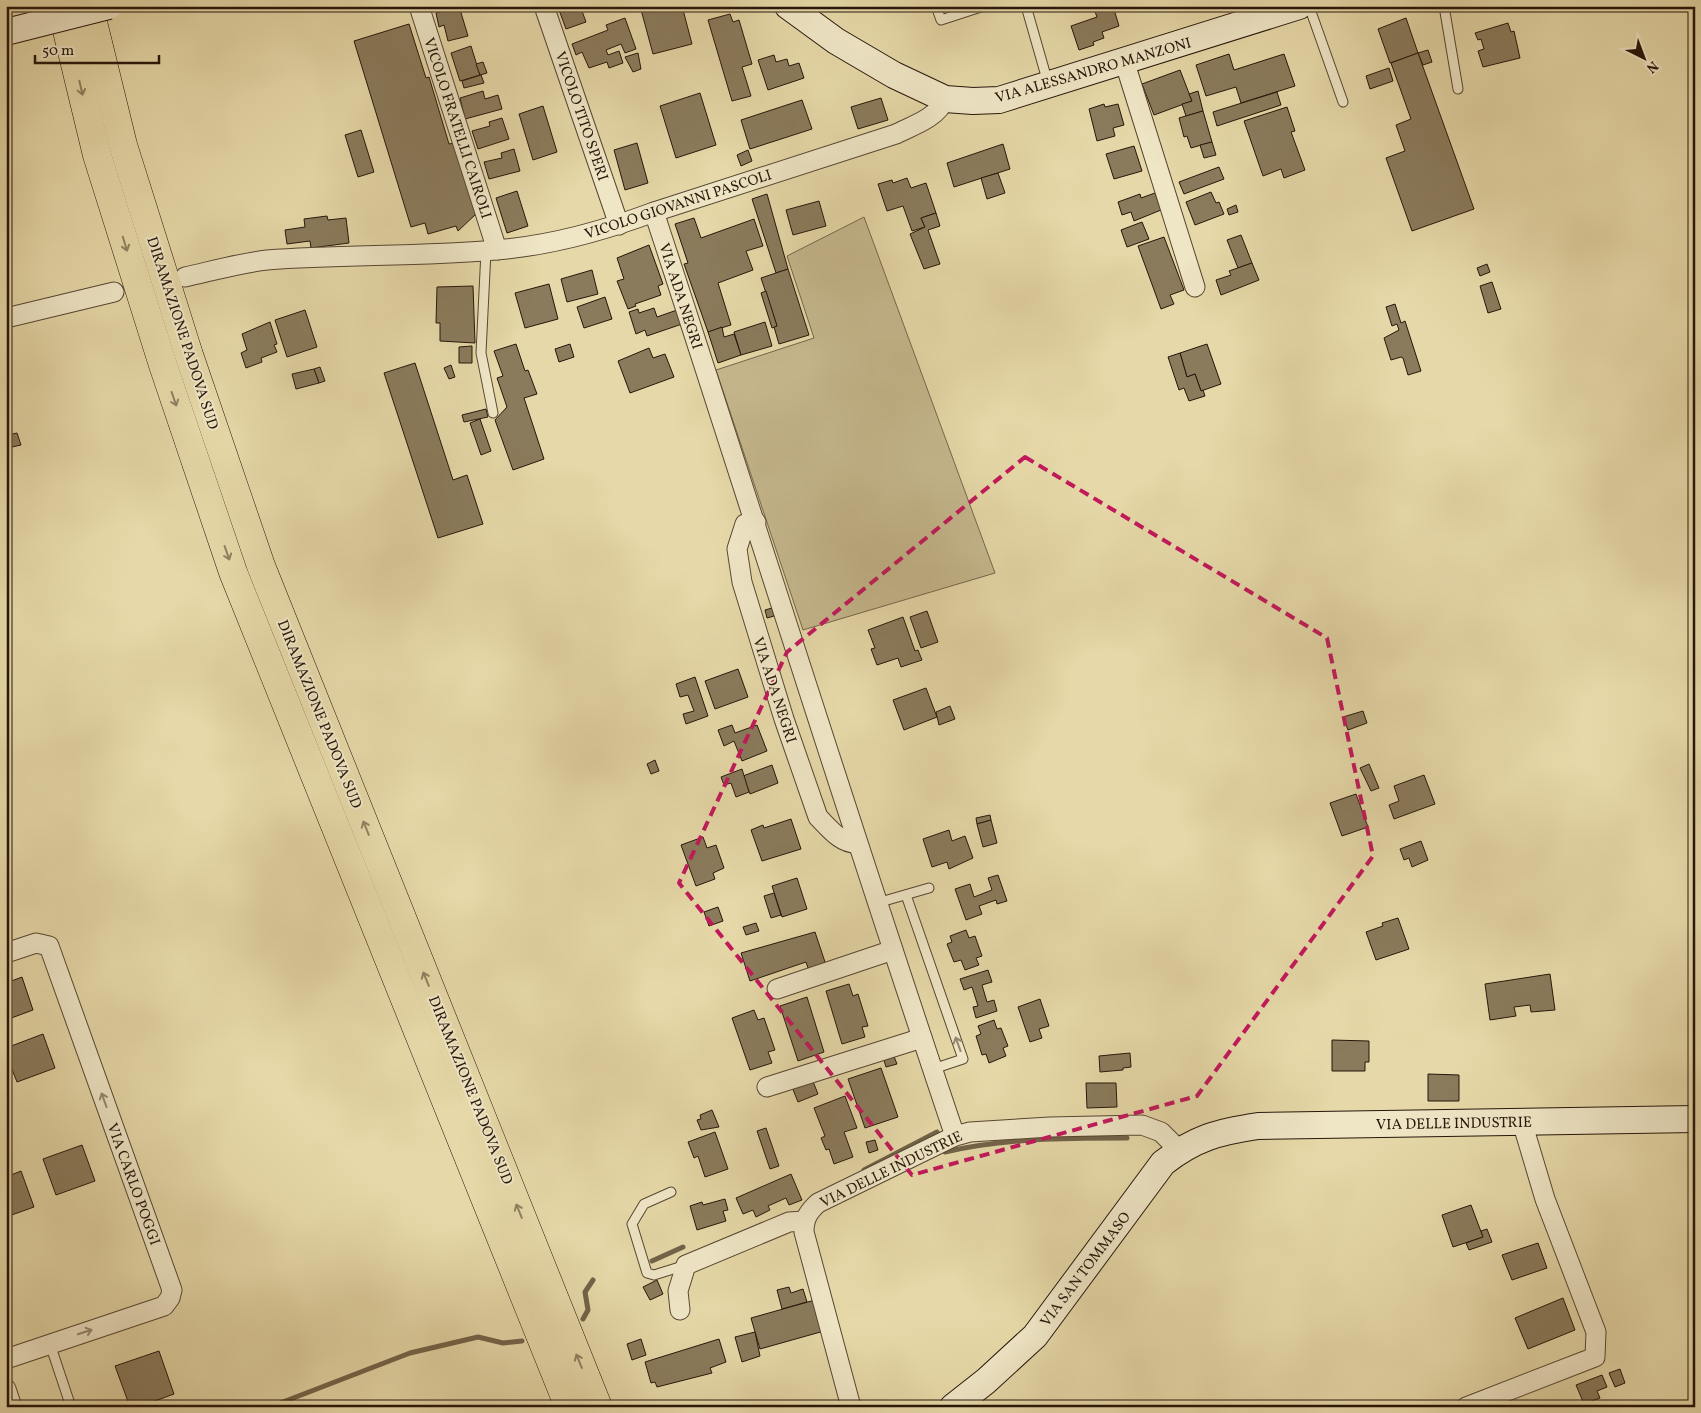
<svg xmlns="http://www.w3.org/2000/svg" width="1701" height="1413" viewBox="0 0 1701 1413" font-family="Vollkorn,serif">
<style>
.green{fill:#c5b78d;stroke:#76664c}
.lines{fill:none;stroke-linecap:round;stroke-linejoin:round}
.stream{stroke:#726348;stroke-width:5}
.building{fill:#8a7b5c;stroke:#26160a}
.lane-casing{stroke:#564632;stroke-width:11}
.street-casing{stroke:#564632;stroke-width:21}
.secondary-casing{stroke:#26160a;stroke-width:28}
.highway-casing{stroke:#26160a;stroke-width:29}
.lane{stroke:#efe6c6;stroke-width:9}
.street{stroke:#efe6c6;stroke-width:19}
.secondary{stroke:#efe6c6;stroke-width:26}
.highway{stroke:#e6d8a8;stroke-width:28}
.secondary-bridge-casing{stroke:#26160a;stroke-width:28;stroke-linecap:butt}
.secondary-bridge{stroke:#efe6c6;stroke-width:26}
.oneway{stroke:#908161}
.oneway2{stroke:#958871}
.marked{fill:none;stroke:#c2185b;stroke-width:4;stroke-dasharray:10 6;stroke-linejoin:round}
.labels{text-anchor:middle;stroke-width:4;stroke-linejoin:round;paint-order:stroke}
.street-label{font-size:15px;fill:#26160a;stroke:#efe6c6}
</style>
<rect width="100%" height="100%" fill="#e6d8a8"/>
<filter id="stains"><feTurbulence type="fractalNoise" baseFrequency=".004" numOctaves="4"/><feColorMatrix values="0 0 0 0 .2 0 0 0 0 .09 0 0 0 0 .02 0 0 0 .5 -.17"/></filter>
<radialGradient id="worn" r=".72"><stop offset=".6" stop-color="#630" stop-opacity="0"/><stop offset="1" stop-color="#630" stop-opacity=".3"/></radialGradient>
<polygon class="green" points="864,217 995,573 803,630 716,370 814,338 787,256"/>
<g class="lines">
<g class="stream">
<path d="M945,1152C1004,1138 1066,1138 1127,1138"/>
<polyline points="864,1170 937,1132"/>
<polyline points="652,1261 683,1247"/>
<polyline points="583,1319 588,1310 585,1292 593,1280"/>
<polyline points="270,1407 410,1353 478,1337 503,1343 522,1341"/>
</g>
</g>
<g class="building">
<polygon points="459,6 468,36 448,41 444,25 439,27 436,13"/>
<polygon points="587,6 588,9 582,11 586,22 566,29 558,7"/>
<polygon points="640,6 682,6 692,44 653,54"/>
<polygon points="1104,6 1113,6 1119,26 1102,32 1104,38 1093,42 1094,45 1079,50 1071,26 1097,17 1094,9"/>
<polygon points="730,14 733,22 739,20 752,64 742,67 751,96 732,101 708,20"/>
<polygon points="625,18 636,49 625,53 621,44 606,50 608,55 619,51 623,63 609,68 607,62 589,68 582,52 576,55 572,44 608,30 606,25"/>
<polygon points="1406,18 1418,53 1390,63 1378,29"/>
<polygon points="1508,23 1511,32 1514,31 1520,58 1483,67 1478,51 1484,49 1481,39 1478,40 1475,33"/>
<polygon points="409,24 426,78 429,77 449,144 455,143 476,214 458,231 456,226 428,234 425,223 411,227 354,41"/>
<polygon points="471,46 480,75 460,81 451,53"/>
<polygon points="1428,50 1432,62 1423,65 1418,53"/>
<polygon points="638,53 641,69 633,72 625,57"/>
<polygon points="1418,53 1474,209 1412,231 1386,158 1405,151 1396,125 1411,119 1391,63"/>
<polygon points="1229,54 1234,70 1284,54 1295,86 1241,103 1236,87 1206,96 1196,65"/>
<polygon points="774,55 776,62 787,59 789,66 799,63 804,78 768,90 758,60"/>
<polygon points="483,62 487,73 480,75 476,64"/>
<polygon points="1389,68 1393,81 1370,89 1366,76"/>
<polygon points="1180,70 1192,101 1154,115 1142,84"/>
<polygon points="481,75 484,83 464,88 462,81"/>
<polygon points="483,91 485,99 498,95 502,109 465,119 460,98"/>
<polygon points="1198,91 1203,111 1186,116 1182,104 1192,101 1189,94"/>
<polygon points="1277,92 1281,105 1217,126 1213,112"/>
<polygon points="700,93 716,145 676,158 660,106"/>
<polygon points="881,98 888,120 858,129 851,107"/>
<polygon points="802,100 812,129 750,149 741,120"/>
<polygon points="1104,104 1105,107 1118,104 1124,125 1113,128 1115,136 1097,141 1089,109"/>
<polygon points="543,106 557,152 533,160 519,114"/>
<polygon points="1287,107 1295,131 1291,132 1305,170 1284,178 1281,169 1263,176 1244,121"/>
<polygon points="1203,111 1212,142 1191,148 1187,136 1184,137 1179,118"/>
<polygon points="502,118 509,139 478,149 472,131 490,126 489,122"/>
<polygon points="361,130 374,172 358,177 345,135"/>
<polygon points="1212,142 1216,155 1204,158 1200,145"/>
<polygon points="637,143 648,183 625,190 614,150"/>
<polygon points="1003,144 1010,169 954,187 947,163"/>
<polygon points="1134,146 1142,171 1114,179 1106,154"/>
<polygon points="514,149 520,171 489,179 484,162 502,158 501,153"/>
<polygon points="748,150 752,161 741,166 737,155"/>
<polygon points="1219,167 1224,179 1184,194 1179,182"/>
<polygon points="998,173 1005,193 987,199 981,178"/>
<polygon points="907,178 911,188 926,183 936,213 921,218 925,227 912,231 903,206 887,211 878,184 892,180 893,183"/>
<polygon points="517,191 528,226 507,233 496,198"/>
<polygon points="1211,192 1216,203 1219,202 1224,214 1195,225 1186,202"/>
<polygon points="1155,193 1161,210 1134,221 1131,212 1122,215 1118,202 1140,194 1141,198"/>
<polygon points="767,194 788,269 776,273 752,199"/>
<polygon points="819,201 826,226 793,235 786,210"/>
<polygon points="1236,205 1238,212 1229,215 1227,209"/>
<polygon points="936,213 940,226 928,230 940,264 924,269 910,234 925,227 921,218"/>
<polygon points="327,216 328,220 346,218 349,243 311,248 310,241 287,244 285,230 305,227 304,219"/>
<polygon points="694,218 701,238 754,219 763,246 746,251 753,270 718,283 731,325 708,332 684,264 688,263 675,224"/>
<polygon points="1142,222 1149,239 1127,247 1121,230"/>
<polygon points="1241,235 1252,263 1238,268 1227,240"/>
<polygon points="1164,237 1184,290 1170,295 1174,304 1161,309 1138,246"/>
<polygon points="649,245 663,284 658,286 661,295 635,304 636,306 628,309 617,281 624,279 617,258"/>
<polygon points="1252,263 1259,280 1221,295 1216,280 1231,275 1229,271"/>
<polygon points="1487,264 1490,272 1480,276 1477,268"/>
<polygon points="788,269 809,335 779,344 774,327 777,326 761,278"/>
<polygon points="592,270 598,294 567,302 561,279"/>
<polygon points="1492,282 1501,309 1488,313 1480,286"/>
<polygon points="549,284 558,319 525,328 515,293"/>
<polygon points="473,286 475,343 440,341 440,323 436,323 437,287"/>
<polygon points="766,291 777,326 772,328 761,293"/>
<polygon points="605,297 612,319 584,328 577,307"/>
<polygon points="1395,304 1401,323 1405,321 1421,371 1408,375 1403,358 1401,357 1391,360 1384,338 1399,330 1397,324 1392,326 1386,307"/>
<polygon points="654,308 657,317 680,309 685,323 647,336 645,330 636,334 629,312 638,309 639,313"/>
<polygon points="305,310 317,347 287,357 275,320"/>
<polygon points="270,322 277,344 274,345 277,352 261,358 262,362 246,368 241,353 247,350 242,334"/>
<polygon points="765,322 772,346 741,355 734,332"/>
<polygon points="722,327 724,337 734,334 741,355 718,363 708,332"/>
<polygon points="516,344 525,371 528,370 537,394 524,398 544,459 513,470 495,420 507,407 497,378 503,376 494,351"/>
<polygon points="570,344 574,357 559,362 555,349"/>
<polygon points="1207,344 1221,384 1201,391 1195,374 1187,377 1180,353"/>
<polygon points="472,346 472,363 459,363 459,347"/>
<polygon points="649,348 653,358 665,354 674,377 630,393 618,361"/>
<polygon points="1180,353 1187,377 1195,374 1201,391 1203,390 1205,396 1189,401 1184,388 1179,390 1168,357"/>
<polygon points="415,363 453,480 467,475 483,524 438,538 384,373"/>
<polygon points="451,365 455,377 449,379 444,368"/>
<polygon points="320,367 325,381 319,383 314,369"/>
<polygon points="314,369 319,383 296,389 292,374"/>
<polygon points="486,409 488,417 464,422 462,415"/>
<polygon points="480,419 491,451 481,455 470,423"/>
<polygon points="17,433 21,445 12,447 8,435"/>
<polygon points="772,608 774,616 767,618 765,610"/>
<polygon points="927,611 938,642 921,648 910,617"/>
<polygon points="903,617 915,651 918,650 922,660 901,667 898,658 877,665 871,649 875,648 868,630"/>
<polygon points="738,669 748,697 715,709 705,681"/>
<polygon points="695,677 708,716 686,724 683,714 694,711 688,695 680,697 676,684"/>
<polygon points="926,688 937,717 904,730 893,700"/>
<polygon points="950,706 955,719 939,725 936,712"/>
<polygon points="1363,711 1367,723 1348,730 1343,717"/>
<polygon points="732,725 735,733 757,725 767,751 742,761 734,741 724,746 718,730"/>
<polygon points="655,760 659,771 651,774 647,764"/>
<polygon points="1369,764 1379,788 1371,791 1360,768"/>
<polygon points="772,765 778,783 750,794 743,776"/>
<polygon points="742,769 749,792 736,797 731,783 724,785 721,777"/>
<polygon points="1424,775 1435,804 1394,819 1389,805 1399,801 1394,786"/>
<polygon points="1356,794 1368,827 1342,836 1330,803"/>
<polygon points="990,815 991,820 977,824 976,818"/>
<polygon points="791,819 801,849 762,861 751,830 763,825 764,828"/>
<polygon points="991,820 997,843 983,847 977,824"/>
<polygon points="949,830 952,841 965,836 973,858 949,869 947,862 932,867 923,839"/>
<polygon points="703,837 707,848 716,845 724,868 713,873 715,879 696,886 681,845"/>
<polygon points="1421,841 1428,860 1412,867 1409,858 1404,860 1400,849"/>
<polygon points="998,875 1007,901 997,904 996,900 979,906 982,914 966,920 955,889 970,884 974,897 992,890 988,878"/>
<polygon points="797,878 807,909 782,917 772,886"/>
<polygon points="774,893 781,915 771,918 764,896"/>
<polygon points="718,907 723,921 709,926 704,912"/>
<polygon points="1398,918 1409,949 1376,960 1366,932 1383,926 1382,923"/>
<polygon points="756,923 759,931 746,935 743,927"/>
<polygon points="966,930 969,938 975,936 982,956 976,958 979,965 965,970 961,960 954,962 947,944 952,942 950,936"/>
<polygon points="815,932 826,965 809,971 806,962 750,981 741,953"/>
<polygon points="988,970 992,982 982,985 987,1002 994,1000 997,1011 976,1018 973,1007 978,1006 972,987 964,990 960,979"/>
<polygon points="1550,974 1555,1010 1531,1012 1530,1005 1514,1007 1516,1016 1490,1020 1485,984"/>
<polygon points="22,977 33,1010 6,1020 6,983"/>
<polygon points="849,984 853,996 858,994 868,1026 862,1027 865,1037 842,1044 826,991"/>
<polygon points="807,997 824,1052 798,1061 780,1006"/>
<polygon points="1040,999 1049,1026 1039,1029 1042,1038 1030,1042 1018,1007"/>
<polygon points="754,1010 758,1020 764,1018 775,1050 768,1052 772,1063 750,1070 732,1018"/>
<polygon points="994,1020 997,1029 1001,1028 1008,1046 1003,1048 1006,1056 989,1063 986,1054 982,1055 976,1036 981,1034 978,1026"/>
<polygon points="43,1034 55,1068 17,1082 6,1054 6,1048"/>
<polygon points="1332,1040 1369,1041 1369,1062 1365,1062 1365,1071 1332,1071"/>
<polygon points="1130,1053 1131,1067 1123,1068 1123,1070 1100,1072 1099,1056"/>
<polygon points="893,1054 897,1064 886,1067 883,1057"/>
<polygon points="881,1068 898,1117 865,1128 848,1079"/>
<polygon points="1428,1074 1459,1075 1459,1101 1428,1101"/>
<polygon points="812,1079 818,1094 798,1102 792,1087"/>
<polygon points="1086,1083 1116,1083 1117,1107 1087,1108"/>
<polygon points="845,1096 857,1128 844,1132 853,1157 834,1164 829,1149 826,1150 821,1138 825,1136 814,1108"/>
<polygon points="712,1110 719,1127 701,1130 697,1120 701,1119 700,1115"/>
<polygon points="766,1128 779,1166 770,1169 757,1131"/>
<polygon points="715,1132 728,1169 705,1177 698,1156 694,1158 688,1142"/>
<polygon points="875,1140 878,1150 869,1153 866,1142"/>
<polygon points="82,1145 95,1181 56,1195 43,1159"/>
<polygon points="21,1171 34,1207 6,1217 6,1177"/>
<polygon points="791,1174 802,1200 789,1205 786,1198 768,1206 770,1210 756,1217 753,1210 743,1214 736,1198"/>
<polygon points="725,1199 728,1210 723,1211 726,1221 697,1230 690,1206 702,1202 703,1205"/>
<polygon points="1471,1205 1483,1237 1453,1247 1442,1215"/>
<polygon points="1487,1229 1492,1242 1469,1250 1466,1243 1483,1237 1481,1231"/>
<polygon points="1538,1243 1547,1268 1512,1280 1502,1255"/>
<polygon points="657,1280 663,1294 650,1300 643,1287"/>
<polygon points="789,1287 791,1293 803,1289 807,1302 782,1309 777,1290"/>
<polygon points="1563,1298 1575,1330 1528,1349 1515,1318"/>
<polygon points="815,1300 824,1331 760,1349 751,1318"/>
<polygon points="755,1332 760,1356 742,1362 735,1337"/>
<polygon points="641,1339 646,1355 632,1360 627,1344"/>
<polygon points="719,1339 726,1362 710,1368 712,1373 657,1387 655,1382 651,1383 645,1362"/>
<polygon points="159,1351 174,1394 138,1407 130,1407 115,1366"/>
<polygon points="1620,1369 1625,1383 1615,1387 1609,1373"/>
<polygon points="1602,1375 1607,1387 1597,1391 1600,1398 1584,1404 1576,1385"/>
</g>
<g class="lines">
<g class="lane-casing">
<g id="lane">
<polyline points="936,6 941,20 984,6"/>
<polyline points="1026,6 1048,83"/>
<polyline points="1309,6 1343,102"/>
<polyline points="1444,6 1458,89"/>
<polyline points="486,251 481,353 493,413"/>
<polyline points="906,895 963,1059 933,1069"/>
<polyline points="877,903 929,888"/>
<polyline points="671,1192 644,1204 632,1224 647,1273 654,1275 686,1265"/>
<polyline points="50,1344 71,1407"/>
</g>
</g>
<g class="street-casing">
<g id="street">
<polyline points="419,6 497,250"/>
<polyline points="544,6 619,225"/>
<polyline points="1123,63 1128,73 1195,287"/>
<path d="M654,212C755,520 851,829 955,1136"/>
<path d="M185,277C212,271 240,263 267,260C343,254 419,257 495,250C549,246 603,231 654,212L896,134C914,125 937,118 945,99"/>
<polyline points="6,318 114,292"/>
<path d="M756,522L745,524L737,549L742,582L784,719L818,817C829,828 841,844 857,843"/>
<polyline points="6,953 36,943 49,946 172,1290 170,1298 164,1306 6,1359"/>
<polyline points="777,989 893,950"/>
<polyline points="767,1087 922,1038"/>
<polyline points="680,1310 678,1291 686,1265 789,1222 804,1221"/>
<polyline points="6,1389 12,1407"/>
<path d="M851,1407L804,1232C804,1219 808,1212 818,1203L955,1136L970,1132L1050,1127L1142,1125L1161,1132L1179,1150"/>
<polyline points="1466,1407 1595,1357 1596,1332 1545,1199 1522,1122"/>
</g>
</g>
<g class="secondary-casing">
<g id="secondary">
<polyline points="788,6 836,41 894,75 945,99 973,101 999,100 1299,6"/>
<path d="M953,1407L986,1381L1035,1336L1163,1163C1195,1138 1218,1132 1258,1126L1695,1119"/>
</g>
</g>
<g class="highway-casing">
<g id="highway">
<polyline points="61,6 97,155 163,365 233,572 569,1407"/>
<polyline points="89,6 123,145 189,355 261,566 598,1407"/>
</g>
</g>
<use href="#lane" class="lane"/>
<use href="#street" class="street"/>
<use href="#secondary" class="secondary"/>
<use href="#highway" class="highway"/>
<g class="secondary-bridge-casing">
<polyline id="secondary-bridge" points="6,32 109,6"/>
</g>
<use href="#secondary-bridge" class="secondary-bridge"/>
</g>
<defs><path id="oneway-shaft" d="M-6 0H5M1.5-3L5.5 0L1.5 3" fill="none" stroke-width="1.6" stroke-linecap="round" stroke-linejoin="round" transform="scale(1.25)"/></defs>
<g class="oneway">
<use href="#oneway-shaft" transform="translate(81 88) rotate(77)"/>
<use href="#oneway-shaft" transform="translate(125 244) rotate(73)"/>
<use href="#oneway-shaft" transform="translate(174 399) rotate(71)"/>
<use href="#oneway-shaft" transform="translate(227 553) rotate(71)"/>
<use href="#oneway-shaft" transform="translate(366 828) rotate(-112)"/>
<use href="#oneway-shaft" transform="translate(426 979) rotate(-112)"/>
<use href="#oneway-shaft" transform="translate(519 1211) rotate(-112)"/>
<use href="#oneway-shaft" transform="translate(579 1361) rotate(-112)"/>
</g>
<g class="oneway2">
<use href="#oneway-shaft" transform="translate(958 1044) rotate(-110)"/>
<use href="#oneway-shaft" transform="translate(104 1100) rotate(-110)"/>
<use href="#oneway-shaft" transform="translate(85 1332) rotate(-18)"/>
</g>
<path class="marked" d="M1025,457L1327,638L1373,856L1197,1096L912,1175L679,883L787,652Z"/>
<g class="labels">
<g class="street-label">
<text transform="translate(1093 70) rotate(-16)" y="5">VIA ALESSANDRO MANZONI</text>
<text transform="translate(582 116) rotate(71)" y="5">VICOLO TITO SPERI</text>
<text transform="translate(458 128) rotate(72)" y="5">VICOLO FRATELLI CAIROLI</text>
<text transform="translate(678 204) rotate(-18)" y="5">VICOLO GIOVANNI PASCOLI</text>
<text transform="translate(681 296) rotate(72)" y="5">VIA ADA NEGRI</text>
<text transform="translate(183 333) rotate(72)" y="5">DIRAMAZIONE PADOVA SUD</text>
<text transform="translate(775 690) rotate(72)" y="5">VIA ADA NEGRI</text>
<text transform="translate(320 714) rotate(68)" y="5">DIRAMAZIONE PADOVA SUD</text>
<text transform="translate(471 1090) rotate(68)" y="5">DIRAMAZIONE PADOVA SUD</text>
<text transform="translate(1454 1123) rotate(-1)" y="5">VIA DELLE INDUSTRIE</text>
<text transform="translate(891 1169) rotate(-26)" y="5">VIA DELLE INDUSTRIE</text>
<text transform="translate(134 1184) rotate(70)" y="5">VIA CARLO POGGI</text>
<text transform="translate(1085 1269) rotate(-53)" y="5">VIA SAN TOMMASO</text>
</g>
</g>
<rect width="1701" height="1413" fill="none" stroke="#e6d8a8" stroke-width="25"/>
<rect x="8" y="8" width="1686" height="1398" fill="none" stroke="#26160a" stroke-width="2.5"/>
<rect x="12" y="12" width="1676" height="1388" fill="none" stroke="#26160a"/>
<g transform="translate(1644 58) rotate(138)" stroke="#efe6c6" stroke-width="4" paint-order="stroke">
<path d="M0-4L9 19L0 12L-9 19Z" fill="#26160a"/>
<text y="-8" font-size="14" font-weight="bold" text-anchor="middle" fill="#26160a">N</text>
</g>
<path d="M35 55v8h124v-8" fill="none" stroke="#26160a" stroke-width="2.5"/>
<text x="42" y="55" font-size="15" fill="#26160a" stroke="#efe6c6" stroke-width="4" paint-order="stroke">50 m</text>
<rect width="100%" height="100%" filter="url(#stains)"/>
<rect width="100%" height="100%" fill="url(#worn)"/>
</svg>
